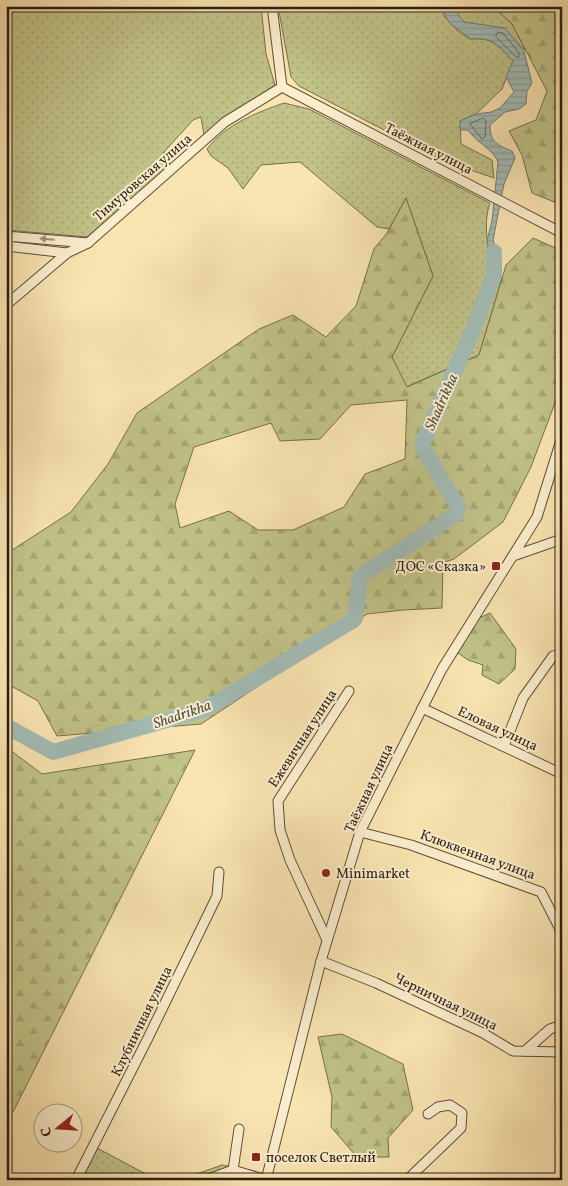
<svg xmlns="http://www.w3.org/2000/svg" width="568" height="1186" viewBox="0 0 568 1186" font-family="Vollkorn,serif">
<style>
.grass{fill:url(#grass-dots);stroke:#76704e}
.forest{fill:url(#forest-firs);stroke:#76704e;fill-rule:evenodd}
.water{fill:url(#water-rules);stroke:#737c75}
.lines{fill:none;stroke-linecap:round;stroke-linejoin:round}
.shore{stroke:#686c64;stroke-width:1}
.river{stroke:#a3bcb7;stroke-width:16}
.minor-casing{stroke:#5f4e3a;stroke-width:11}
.minor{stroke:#fbeecd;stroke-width:9}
.oneway{fill:#9e9079}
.poi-dot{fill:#8f2418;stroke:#fbeecd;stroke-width:2}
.labels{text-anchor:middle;stroke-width:4;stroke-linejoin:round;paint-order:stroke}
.street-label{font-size:14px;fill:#2c1c12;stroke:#fbeecd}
.poi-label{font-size:14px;fill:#2c1c12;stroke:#fbeecd;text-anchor:start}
.water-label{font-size:15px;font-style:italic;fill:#56544c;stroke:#fbeecd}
</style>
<defs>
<pattern id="grass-dots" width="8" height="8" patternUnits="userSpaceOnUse" patternTransform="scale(1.25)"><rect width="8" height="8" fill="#c1c389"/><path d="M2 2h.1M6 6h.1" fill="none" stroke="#a6a775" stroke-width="1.8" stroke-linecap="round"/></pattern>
<pattern id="forest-firs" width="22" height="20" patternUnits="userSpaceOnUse" patternTransform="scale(1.25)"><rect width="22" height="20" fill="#c1c389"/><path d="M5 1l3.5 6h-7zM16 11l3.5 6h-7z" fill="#a6a775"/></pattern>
<pattern id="water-rules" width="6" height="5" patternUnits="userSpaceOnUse" patternTransform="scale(1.25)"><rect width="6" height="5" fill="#a3bcb7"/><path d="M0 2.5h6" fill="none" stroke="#8ca19c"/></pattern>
</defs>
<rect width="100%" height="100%" fill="#f9e5b2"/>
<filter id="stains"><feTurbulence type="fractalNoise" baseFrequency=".004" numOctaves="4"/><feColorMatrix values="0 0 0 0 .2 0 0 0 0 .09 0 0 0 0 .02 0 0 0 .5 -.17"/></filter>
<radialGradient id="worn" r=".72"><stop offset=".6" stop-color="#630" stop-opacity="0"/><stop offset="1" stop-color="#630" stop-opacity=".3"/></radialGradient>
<g class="grass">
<polygon points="6,6 261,6 266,54 275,85 204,135 201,117 193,120 164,152 171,166 87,237 6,230"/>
<path d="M278,6H444V16L459,32L470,39C494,37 497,45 513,61L502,89L476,114L460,121L461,144L492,160L494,178L444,161L299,86L291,77Z"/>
<path d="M454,6H492L512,24L526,51L512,38L505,28C488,28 472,28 457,18Z"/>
<path d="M284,103L309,109L490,203C482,226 489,250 494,274L502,278L479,355L406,387L392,357L433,276L406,198L389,229L377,227L300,162L261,165L243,189L228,168L211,156L207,149C226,124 256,113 284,103Z"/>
<polygon points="97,1148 157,1180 80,1180"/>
<polygon points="222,1165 255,1171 253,1180 180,1180"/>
</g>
<g class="forest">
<polygon points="492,6 562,6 562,205 532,193 522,155 509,131 536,120 547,91 512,24"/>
<path d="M406,198L433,276L392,357L407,387L479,355L506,265L533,238L560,250L562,256V384L531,467L503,522L454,559L443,563L442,608L403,610L367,614L201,724L57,736L38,701L6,683V554L71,512L108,464L137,413L259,329L293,315L326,337L356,306L374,249L387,233ZM407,400L405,459L365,474L344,507L293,530H258L229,511L180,528L175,504L194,447L271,423L280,441L320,439L351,405Z"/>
<polygon points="490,613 516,649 515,669 499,684 482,675 483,665 468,660 457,652 477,619"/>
<polygon points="6,747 42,774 195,750 6,1126"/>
<polygon points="342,1034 403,1064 413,1110 388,1138 389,1157 357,1157 331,1127 332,1097 318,1037"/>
</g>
<path class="water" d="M443,6H457L459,16L464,22L505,28L524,51L532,83L527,91L526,104L519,109L505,112L490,125C490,142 497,145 512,151L515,158L504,184L493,240L498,255L494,274L487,241L492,221L498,162C493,149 477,143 468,130H460V121L476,114L491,112L500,108L514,92L506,77L513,61C497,45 494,37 470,39C458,27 445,26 443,6Z"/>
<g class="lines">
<g class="shore">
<polygon points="498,32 503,33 519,53 519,57 516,57 496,37"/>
<polygon points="484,118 486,121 485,137 482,139 470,124"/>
</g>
<polyline class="river" points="6,726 53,752 206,709 352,621 355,618 360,578 363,574 455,515 458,507 423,448 423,442 475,325 494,274 494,252"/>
<g class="minor-casing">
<g id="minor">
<polyline points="272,6 282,87"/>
<polyline points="282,87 562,233"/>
<polyline points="6,236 88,243"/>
<polyline points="6,246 67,253"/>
<polyline points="6,305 67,253 88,243 225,122 282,87"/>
<polyline points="513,556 562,539"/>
<polyline points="422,708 562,774"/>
<polyline points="504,746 523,698 553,656 562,654"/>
<polyline points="360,832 411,845 541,892 562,933"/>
<polyline points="327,940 290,860 280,830 278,801 349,691"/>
<polyline points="321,961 376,983 483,1033 513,1051 562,1052"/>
<polyline points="525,1051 550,1029 562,1025"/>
<polyline points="233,1170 239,1129"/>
<polyline points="76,1180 148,1038 217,896 219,872"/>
<polyline points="206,1180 233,1170 266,1180"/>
<polyline points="266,1180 321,961 360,832 442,669 537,517 562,437"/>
<polyline points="407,1180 461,1128 462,1113 450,1105 438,1107 428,1114"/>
</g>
</g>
<use href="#minor" class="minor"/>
</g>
<defs><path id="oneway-solid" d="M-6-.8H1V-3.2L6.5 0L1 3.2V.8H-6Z" transform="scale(1.25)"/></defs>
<use class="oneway" href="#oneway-solid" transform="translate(47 239) rotate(-175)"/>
<g class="poi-dot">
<rect x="491" y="561" width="10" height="10" rx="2.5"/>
<circle cx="326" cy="873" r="5"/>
<rect x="251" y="1152" width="10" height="10" rx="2.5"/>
</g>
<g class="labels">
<g class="street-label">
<text transform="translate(429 148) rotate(27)" y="5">Таёжная улица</text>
<text transform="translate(142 177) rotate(-41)" y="5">Тимуровская улица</text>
<text transform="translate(498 728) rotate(25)" y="5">Еловая улица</text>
<text transform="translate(302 738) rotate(-57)" y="5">Ежевичная улица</text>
<text transform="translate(368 788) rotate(-65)" y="5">Таёжная улица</text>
<text transform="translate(478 854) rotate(20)" y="5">Клюквенная улица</text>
<text transform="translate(446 1001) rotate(26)" y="5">Черничная улица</text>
<text transform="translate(141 1021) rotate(-64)" y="5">Клубничная улица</text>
</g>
<g class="poi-label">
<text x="486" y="571" text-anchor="end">ДОС «Сказка»</text>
<text x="336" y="878">Minimarket</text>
<text x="266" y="1162">поселок Светлый</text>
</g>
<g class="water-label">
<text transform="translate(441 402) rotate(-66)" y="5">Shadrikha</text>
<text transform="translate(182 714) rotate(-19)" y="5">Shadrikha</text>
</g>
</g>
<rect width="568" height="1186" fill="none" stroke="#f9e5b2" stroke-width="25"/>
<rect x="8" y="8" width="553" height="1171" fill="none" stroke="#2c1c12" stroke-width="2.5"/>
<rect x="12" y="12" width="543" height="1161" fill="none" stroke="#2c1c12"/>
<g transform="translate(58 1128) rotate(252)"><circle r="24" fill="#fbeecd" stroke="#a89a82"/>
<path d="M0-4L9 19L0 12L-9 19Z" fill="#8f2418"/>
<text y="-8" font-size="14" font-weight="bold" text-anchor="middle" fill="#2c1c12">С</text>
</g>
<rect width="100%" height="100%" filter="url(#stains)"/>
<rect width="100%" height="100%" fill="url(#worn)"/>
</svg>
